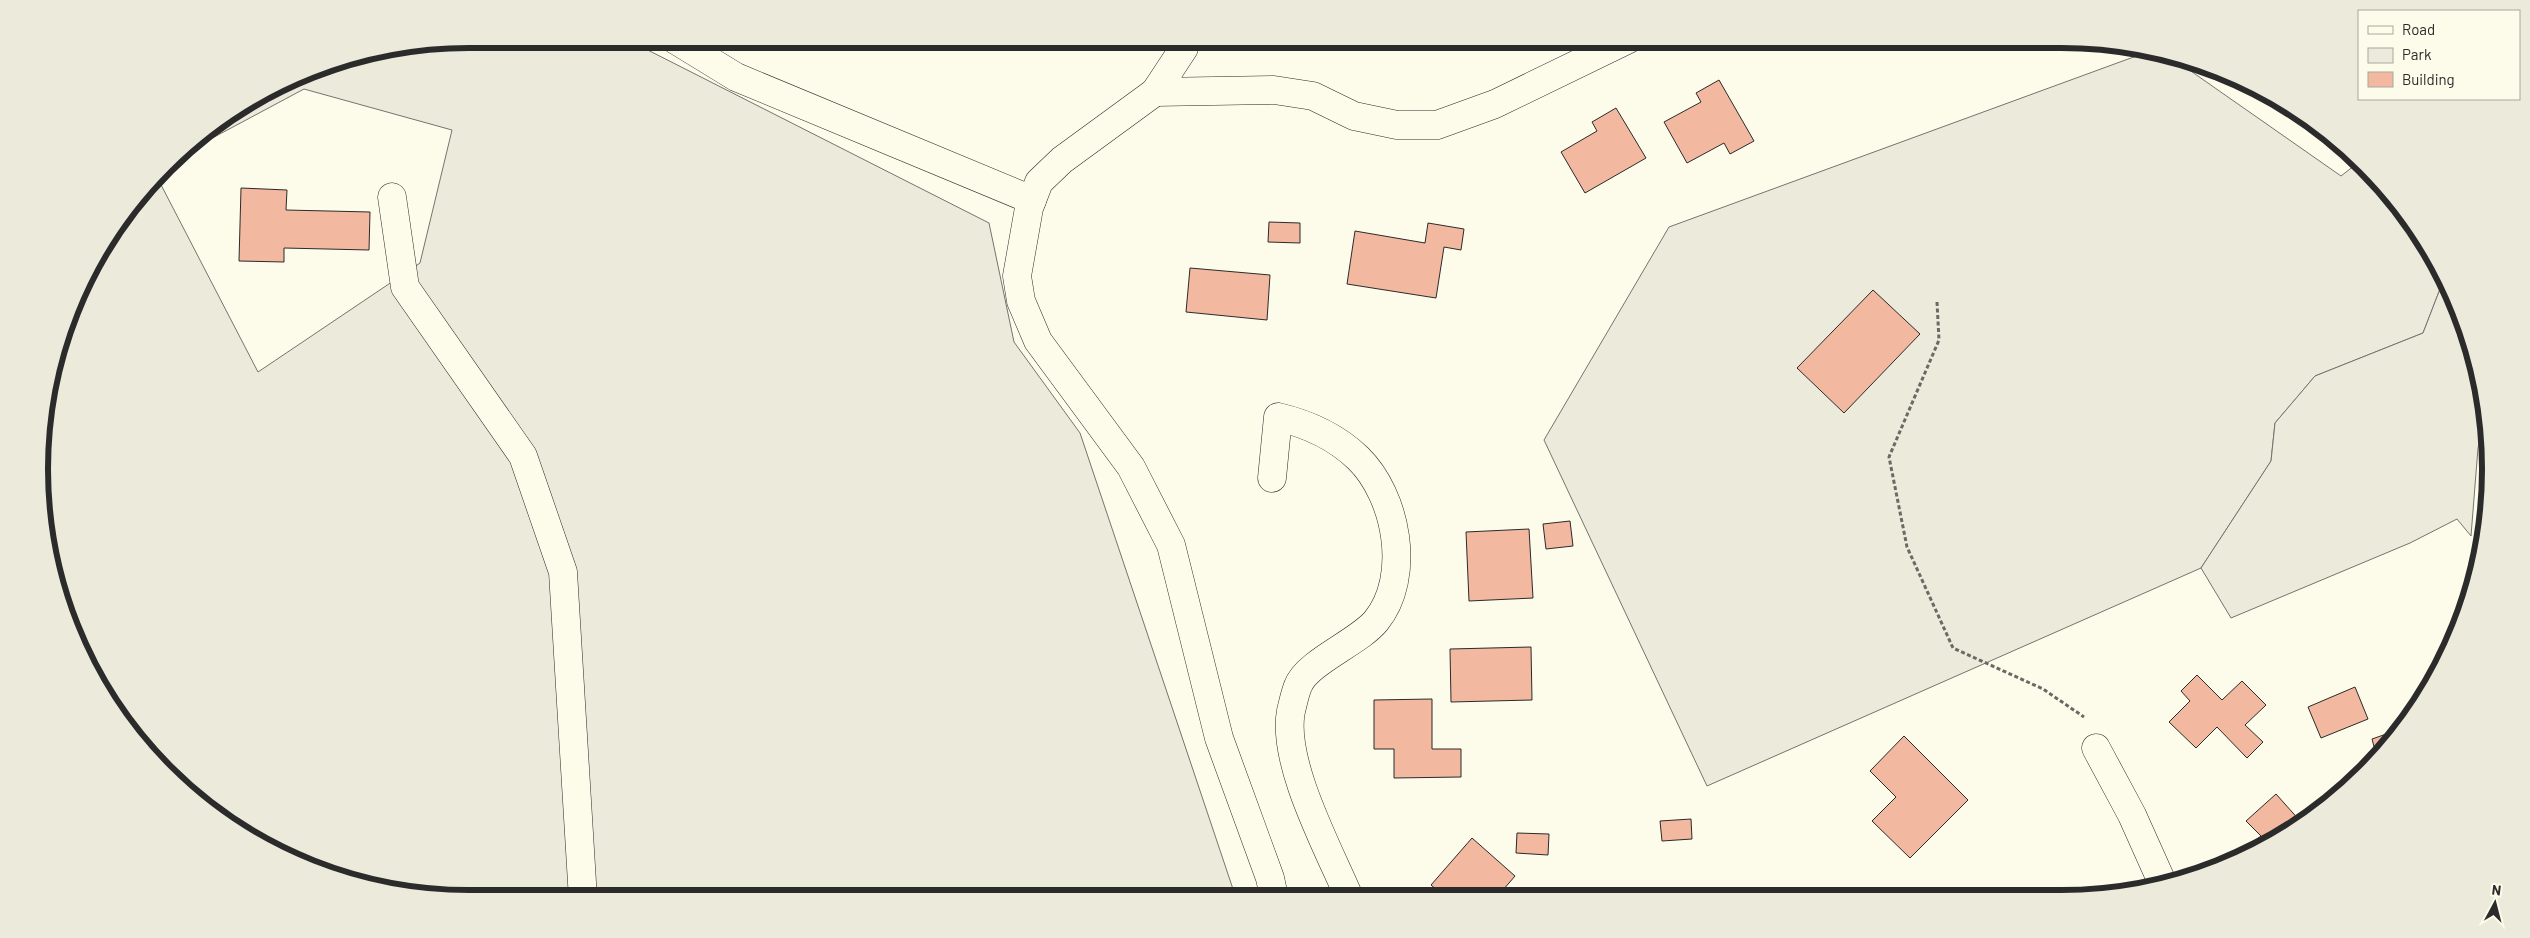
<svg xmlns="http://www.w3.org/2000/svg" width="2530" height="938" viewBox="0 0 2530 938" font-family="Barlow,sans-serif">
<style>
.green{fill:#ecebdb;stroke:#74746e}
.parking{fill:#eceadb;stroke:#74746e}
.building{fill:#f2b8a0;stroke:#2b2b2b}
.lines{fill:none;stroke-linecap:round;stroke-linejoin:round}
.minor-casing{stroke:#2b2b2b;stroke-width:29}
.path{stroke:#6a6964;stroke-width:3;stroke-dasharray:4 2.5;stroke-linecap:butt}
.minor{stroke:#fdfbea;stroke-width:28}
.rim{fill:none;stroke:#2b2b2b;stroke-width:6}
</style>
<rect width="100%" height="100%" fill="#fdfbea"/>
<g class="green">
<polygon points="469,39 626,39 989,223 1014,342 1080,433 1236,898 469,899 357,885 278,855 207,811 111,708 71,633 47,553 42,413 62,330 96,254 158,179 258,372 420,263 452,130 304,89 175,158 186,145 254,96 330,62"/>
<path d="M2150,51L2165,53L2341,176L2359,162C2397,197 2427,239 2448,285L2440,289L2423,333L2315,376L2275,423L2271,461L2201,568L1707,786L1544,440L1669,227Z"/>
</g>
<polygon class="parking" points="2448,285 2469,331 2487,412 2478,448 2471,536 2457,519 2410,543 2231,618 2201,568 2271,461 2275,423 2315,376 2423,333 2440,289"/>
<g class="building">
<polygon points="1719,80 1754,141 1730,154 1724,143 1687,163 1664,122 1701,102 1696,93"/>
<polygon points="1616,108 1646,158 1585,193 1561,152 1597,131 1592,122"/>
<polygon points="241,188 287,190 286,210 370,212 369,250 284,248 284,262 239,261"/>
<polygon points="1269,222 1300,223 1300,243 1268,242"/>
<polygon points="1428,223 1464,229 1461,250 1444,247 1436,298 1347,284 1355,231 1425,243"/>
<polygon points="1190,268 1270,275 1267,320 1186,312"/>
<polygon points="1873,290 1920,334 1844,413 1797,368"/>
<polygon points="1570,521 1573,546 1546,549 1543,524"/>
<polygon points="1529,529 1533,598 1469,601 1466,532"/>
<polygon points="1531,647 1532,700 1451,702 1450,649"/>
<polygon points="2197,675 2222,700 2242,681 2266,705 2245,725 2263,742 2247,758 2217,727 2196,748 2169,722 2190,701 2181,691"/>
<polygon points="2355,687 2368,719 2321,738 2308,707"/>
<polygon points="1432,699 1432,749 1461,749 1461,777 1394,778 1394,749 1374,749 1374,700"/>
<polygon points="2395,731 2376,754 2372,739"/>
<polygon points="1904,736 1968,800 1910,858 1872,821 1896,797 1870,771"/>
<polygon points="2276,794 2301,822 2247,856 2243,852 2261,836 2246,821"/>
<polygon points="1691,819 1692,839 1662,841 1660,821"/>
<polygon points="1517,833 1549,834 1548,855 1516,853"/>
<polygon points="1472,838 1515,876 1497,897 1445,897 1431,885"/>
</g>
<g class="lines">
<g class="minor-casing">
<g id="minor">
<polyline points="674,39 736,77 1032,200"/>
<polyline points="1185,39 1184,48 1155,92 1274,90 1313,96 1354,116 1397,125 1437,125 1495,104 1629,39"/>
<polyline points="1155,92 1062,160 1039,182 1029,208 1017,276 1021,301 1038,341 1131,467 1171,545 1219,738 1270,878 1274,897"/>
<polyline points="392,197 405,287 523,456 563,572 583,899"/>
<path d="M1272,478L1278,417C1308,424 1335,436 1358,458C1397,496 1412,577 1376,621C1359,642 1307,662 1298,686C1295,693 1293,703 1291,711C1281,762 1329,850 1349,897"/>
<polyline points="2096,748 2132,815 2162,882"/>
</g>
</g>
<polyline class="path" points="1937,302 1939,340 1889,457 1907,547 1953,648 2043,689 2084,717"/>
<use href="#minor" class="minor"/>
</g>
<path d="M0 0H2530V938H0ZM469 48H2061A421 421 0 0 1 2482 469V469A421 421 0 0 1 2061 890H469A421 421 0 0 1 48 469V469A421 421 0 0 1 469 48Z" fill="#eceadb" fill-rule="evenodd"/>
<path class="rim" d="M469 48H2061A421 421 0 0 1 2482 469V469A421 421 0 0 1 2061 890H469A421 421 0 0 1 48 469V469A421 421 0 0 1 469 48Z"/>
<rect x="2358" y="10" width="162" height="90" fill="#fdfbea" stroke="#a9a89e"/>
<rect x="2368" y="26" width="25" height="8" fill="#fdfbea" stroke="#a9a89e"/>
<text x="2402" y="35" font-size="15" fill="#2b2b2b">Road</text>
<rect x="2368" y="48" width="25" height="15" fill="#ecebdb" stroke="#a9a89e"/>
<text x="2402" y="60" font-size="15" fill="#2b2b2b">Park</text>
<rect x="2368" y="72" width="25" height="15" fill="#f2b8a0" stroke="#a9a89e"/>
<text x="2402" y="85" font-size="15" fill="#2b2b2b">Building</text>
<g transform="translate(2495 903) rotate(7)" stroke="#fdfbea" stroke-width="4" paint-order="stroke">
<path d="M0-4L9 19L0 12L-9 19Z" fill="#2b2b2b"/>
<text y="-8" font-size="14" font-weight="bold" text-anchor="middle" fill="#2b2b2b">N</text>
</g>
</svg>
